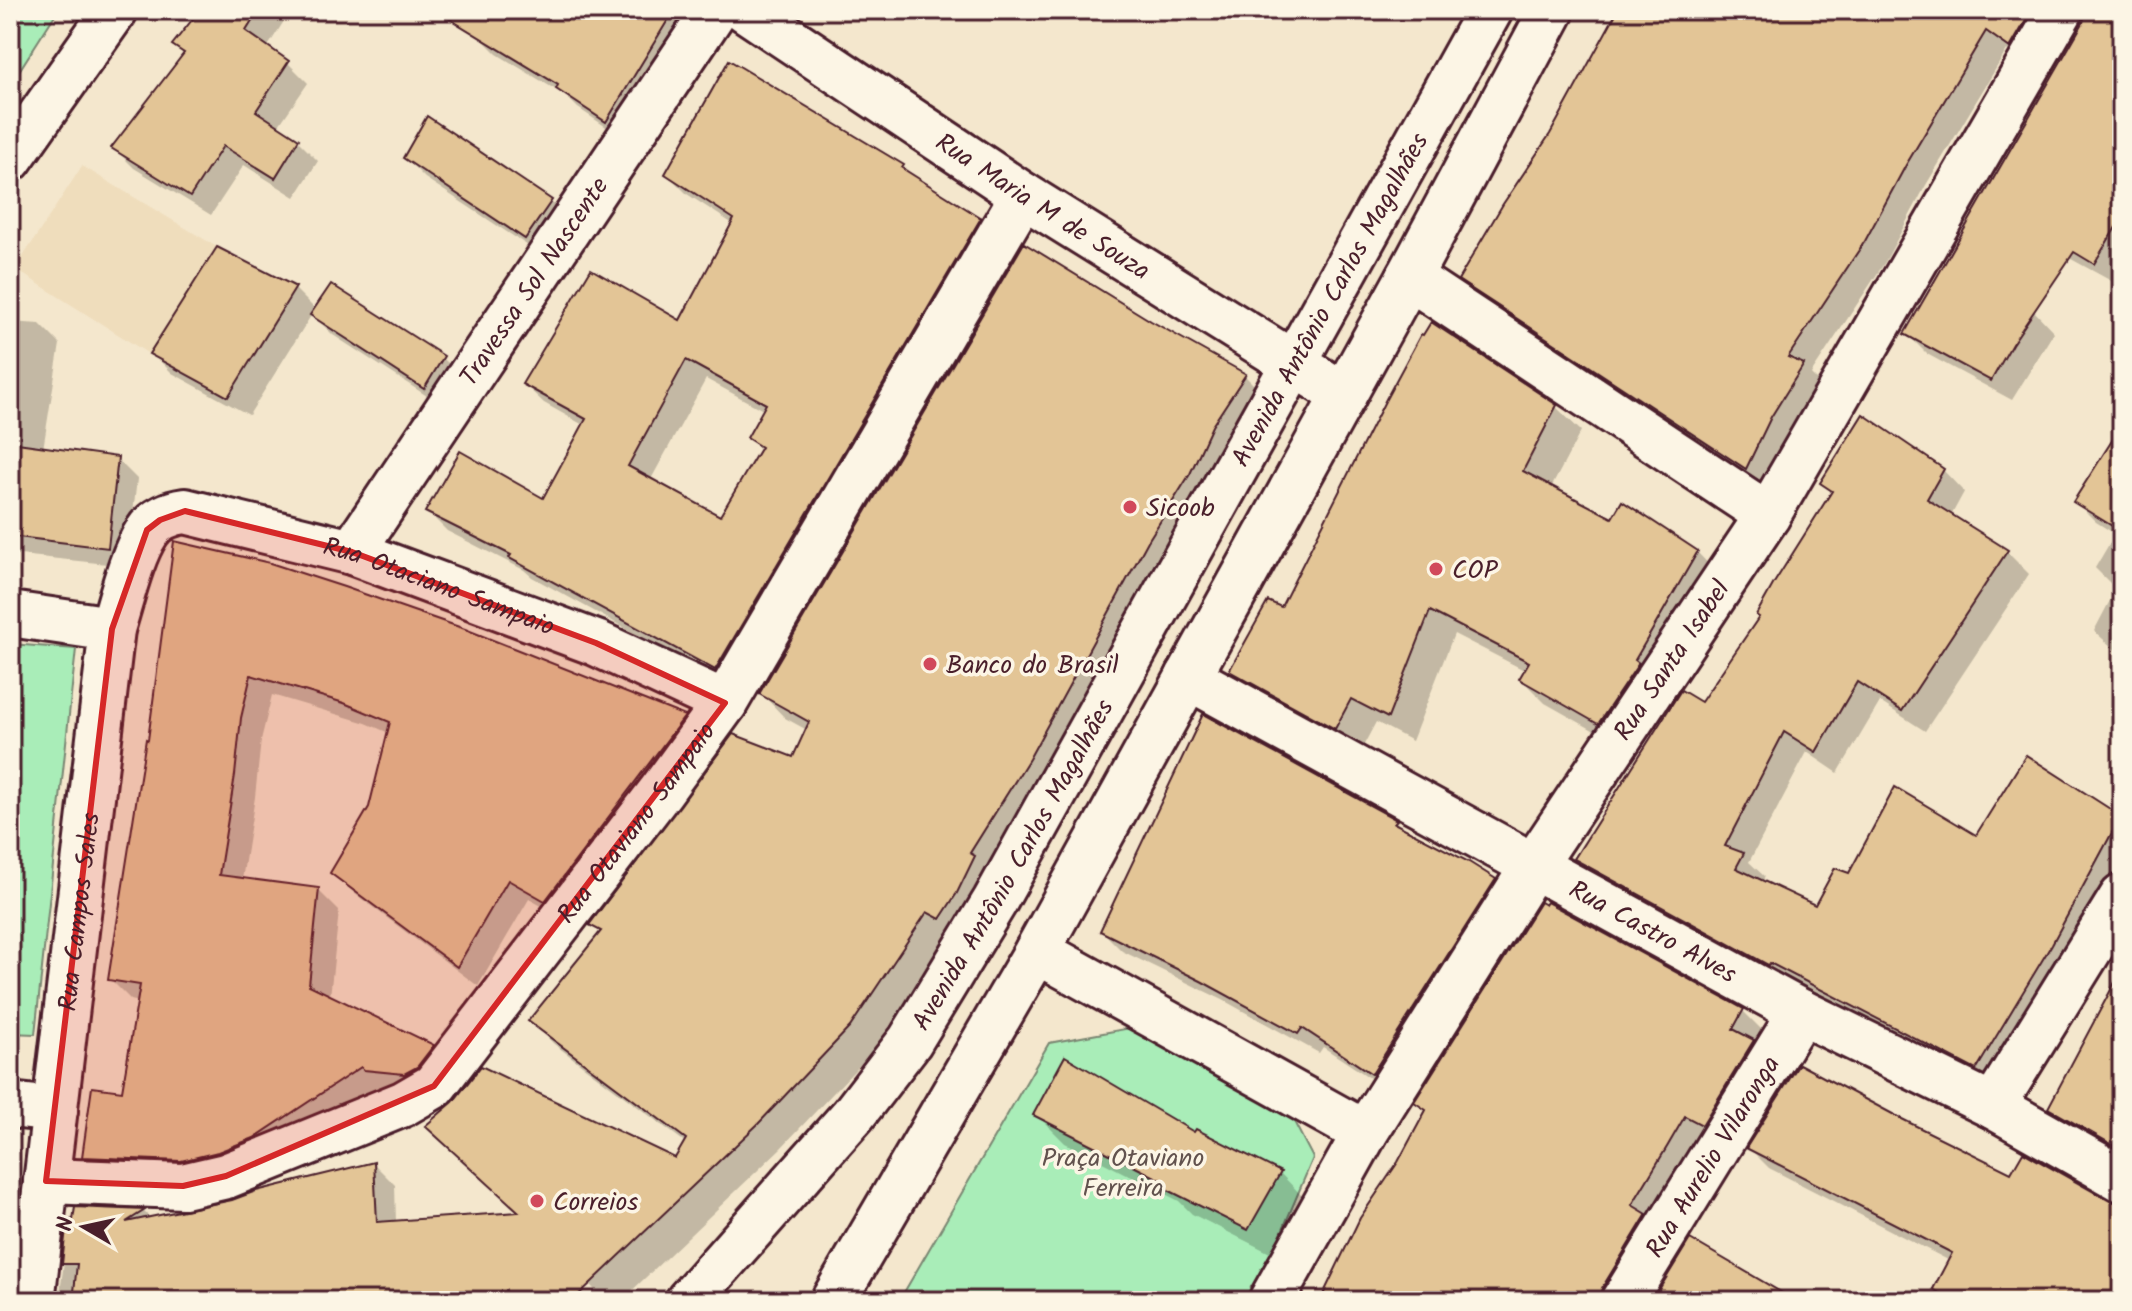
<svg xmlns="http://www.w3.org/2000/svg" width="2132" height="1311" viewBox="0 0 2132 1311" font-family="Kalam,sans-serif">
<style>
.built{fill:#efddbc}
.green{fill:#a9edb8;stroke:#7a8672;stroke-width:2}
.shadow{fill:#0003;fill-rule:evenodd}
.building{fill:#e3c596;stroke:#4a1f2b;stroke-width:2;fill-rule:evenodd}
.lines{fill:none;stroke-linecap:round;stroke-linejoin:round}
.street-casing{stroke:#4a1f2b;stroke-width:50}
.primary-casing{stroke:#4a1f2b;stroke-width:50}
.street{stroke:#fcf5e5;stroke-width:44}
.primary{stroke:#fcf5e5;stroke-width:44}
.marked{fill:#d62828;fill-opacity:0.2;stroke:#d62828;stroke-width:6;stroke-linejoin:round}
.poi-dot{fill:#d1495b;stroke:#fcf5e5;stroke-width:3}
.labels{text-anchor:middle;stroke-width:7;stroke-linejoin:round;paint-order:stroke}
.street-label{font-size:26px;fill:#4a1f2b;stroke:#fcf5e5}
.poi-label{font-size:26px;fill:#4a1f2b;stroke:#fcf5e5;text-anchor:start}
.park-label{font-size:26px;fill:#62524e;stroke:#fcf5e5}
</style>
<rect width="100%" height="100%" fill="#f4e7cd"/>
<filter id="ink" filterUnits="userSpaceOnUse"><feTurbulence type="fractalNoise" baseFrequency=".0125" numOctaves="2"/><feDisplacementMap in="SourceGraphic" scale="16" xChannelSelector="R" yChannelSelector="G"/><feConvolveMatrix kernelMatrix="1 2 1 2 8 2 1 2 1" color-interpolation-filters="sRGB"/></filter>
<g filter="url(#ink)">
<polygon class="built" points="82,166 217,247 149,354 15,269"/>
<g class="green">
<polygon points="10,10 58,10 10,85"/>
<polygon points="10,644 76,649 35,1034 10,1033"/>
<polygon points="1130,1028 1289,1112 1313,1158 1267,1267 1243,1301 899,1301 1049,1043"/>
</g>
<g class="shadow">
<polygon points="202,10 291,10 267,48 288,63 308,83 277,128 298,141 318,161 295,197 244,165 211,215 134,168 114,148 185,55 175,45"/>
<polygon points="491,10 671,10 693,31 627,141 578,108 566,96 497,54 477,34"/>
<polygon points="1620,10 2067,10 2031,67 2007,50 1926,185 1885,262 1811,374 1823,386 1767,487 1481,300 1461,279 1552,135"/>
<polygon points="2088,10 2122,10 2122,271 2115,283 2062,254 2034,311 2054,332 2012,400 1927,354 1906,333 2084,23"/>
<polygon points="405,158 550,201 570,221 545,257 425,178"/>
<path d="M903,166L916,179L979,219L999,239L736,689L532,577L524,570L447,531L427,511L543,500L585,426L544,403L524,384L681,322L733,224L687,194L667,174ZM706,379L765,411L749,438L762,450L721,518L650,481Z"/>
<polygon points="332,287 443,358 463,378 444,407 333,335 312,314 249,415 172,373 152,353 295,289 316,310"/>
<polygon points="10,322 40,324 60,344 43,449 117,459 137,479 127,566 10,554"/>
<polygon points="1150,323 1244,375 1268,399 951,934 873,1051 781,1148 621,1301 604,1301 443,1112 676,1161 686,1143 554,1044 530,1020 602,934 592,925 794,759 807,730 785,718 762,694"/>
<polygon points="1432,325 1556,407 1581,431 1551,488 1613,521 1697,552 1721,577 1623,747 1545,703 1521,679 1526,671 1454,634 1412,741 1376,722 1360,752 1256,695 1231,670 1282,610"/>
<polygon points="2122,468 2122,656 2094,631 2116,589 2095,568 2115,534 2096,522 2076,502"/>
<polygon points="1943,470 1964,492 1951,516 2007,552 2029,574 1925,731 1880,702 1838,773 1807,752 1749,862 1765,877 1762,882 1816,908 1850,876 1976,838 2120,818 2122,820 2122,876 1999,1090 1598,881 1576,859 1702,705 1761,617 1833,493 1823,483"/>
<polygon points="175,543 684,717 704,738 567,920 529,899 478,986 354,893 333,872 371,807 389,733 366,723 272,695 261,740 255,797 242,880 318,890 339,911 330,997 433,1046 454,1067 387,1090 383,1086 275,1158 105,1177 84,1157 123,1093 139,1002 131,1000 111,980 150,742"/>
<polygon points="1395,821 1406,831 1494,881 1514,900 1393,1093 1323,1047 1319,1053 1223,1000 1122,951 1102,931"/>
<polygon points="2122,979 2122,1158 2071,1129 2050,1108"/>
<polygon points="1743,1011 1764,1032 1628,1301 1322,1301 1427,1112 1417,1102"/>
<polygon points="1036,1114 1194,1134 1280,1173 1308,1202 1278,1257 1192,1214 1179,1201 1065,1143"/>
<polygon points="1749,1148 2122,1238 2122,1301 1948,1301 1935,1289 1950,1261 1769,1168"/>
<polygon points="374,1164 395,1185 396,1223 528,1301 59,1301 69,1221 75,1222 77,1209 144,1212 151,1218 189,1212"/>
<polygon points="10,1218 16,1218 37,1239 30,1301 10,1301"/>
</g>
<g class="building">
<polygon points="200,10 259,10 246,31 289,61 256,111 299,139 275,178 223,146 190,197 111,148 184,53 172,45"/>
<polygon points="435,10 674,10 606,122 556,89 558,85"/>
<polygon points="1618,10 2032,10 2010,48 1986,31 1906,165 1865,241 1788,357 1804,364 1771,417 1746,469 1458,280 1503,204 1550,134"/>
<polygon points="2086,10 2122,10 2122,217 2094,264 2074,252 2012,344 1991,381 1904,334 2083,23"/>
<path d="M729,60L904,165L902,168L981,218L715,670L509,558L511,555L425,512L460,451L543,498L586,419L522,384L591,269L680,320L734,219L665,174ZM686,360L766,404L747,438L761,447L720,516L628,466Z"/>
<polygon points="427,116 552,200 525,239 403,158"/>
<polygon points="1024,243 1151,321 1246,374 1212,426 1190,474 1148,541 1029,759 970,853 975,856 957,893 940,919 927,912 850,1027 758,1124 572,1301 73,1301 77,1264 62,1264 67,1219 73,1220 75,1207 145,1210 126,1222 232,1200 256,1191 374,1162 377,1222 519,1212 425,1126 453,1102 481,1066 675,1158 686,1139 528,1021 601,931 589,925 733,734 793,757 809,722 759,694"/>
<polygon points="217,247 296,287 228,397 149,354"/>
<polygon points="331,284 444,356 424,389 310,315"/>
<polygon points="1431,322 1557,405 1523,471 1612,518 1622,501 1698,551 1635,660 1639,663 1598,724 1519,679 1529,662 1430,611 1388,718 1351,699 1335,729 1229,671 1268,601 1281,607 1386,399 1421,334 1423,335"/>
<polygon points="1863,414 1944,469 1927,499 2008,550 1902,711 1857,682 1816,752 1784,732 1725,846 1744,853 1736,868 1815,905 1835,868 1849,873 1895,787 1976,835 2026,755 2121,816 2052,944 1976,1070 1770,963 1768,965 1574,859 1681,690 1701,702 1759,617 1756,615 1774,583 1832,491 1820,483"/>
<polygon points="2122,425 2122,532 2073,502"/>
<polygon points="10,442 118,457 108,548 10,536"/>
<polygon points="174,541 270,563 344,587 465,629 685,716 545,901 508,880 457,967 330,873 369,807 390,722 344,703 251,675 241,718 235,775 219,875 319,888 309,985 434,1045 417,1067 404,1074 364,1070 361,1067 254,1138 218,1152 181,1161 82,1157 92,1087 122,1091 140,985 108,980 146,739 148,740"/>
<polygon points="1203,714 1397,820 1394,823 1469,862 1496,879 1372,1074 1302,1028 1298,1034 1201,981 1100,931"/>
<polygon points="1540,902 1545,905 1547,902 1744,1009 1733,1029 1754,1040 1702,1125 1685,1116 1667,1147 1632,1205 1647,1214 1602,1288 1598,1301 1320,1301 1360,1218 1398,1162 1426,1110 1414,1102"/>
<polygon points="2122,969 2122,1150 2048,1108"/>
<polygon points="1065,1056 1194,1132 1196,1129 1281,1172 1248,1230 1160,1186 1163,1181 1033,1115"/>
<polygon points="1799,1064 1902,1119 2011,1173 2023,1152 2110,1201 2122,1204 2122,1301 1953,1301 1933,1289 1952,1253 1746,1148"/>
<polygon points="10,1216 17,1216 11,1262 10,1262"/>
<polygon points="1690,1239 1796,1301 1652,1301"/>
</g>
<g class="lines">
<g class="street-casing">
<g id="street">
<path id="s1" d="M746,10L1023,195L1344,395"/>
<polyline points="10,159 115,10"/>
<polyline points="1409,277 1768,515"/>
<path id="s2" d="M352,552L715,10"/>
<polyline points="10,614 112,629"/>
<path id="s3" d="M1188,677L1801,1012L1993,1106L2122,1179"/>
<polyline points="1037,951 1365,1133"/>
<polyline points="10,1105 55,1110"/>
<polyline points="1993,1106 2122,897"/>
<path id="s4" d="M46,1181L183,1186L226,1176L403,1104L434,1086L661,791L725,703L1023,195"/>
<path id="s5" d="M32,1301L112,629C121,601 131,556 147,532C155,519 171,513 185,511L352,552L596,643L725,703"/>
<path id="s6" d="M1271,1301L1365,1133L1534,865L1768,515L2061,10"/>
<path id="s7" d="M1623,1301L1801,1012"/>
</g>
</g>
<g class="primary-casing">
<g id="primary">
<path id="s8" d="M688,1301L853,1115L910,1041L995,901L1490,10"/>
<polyline points="833,1301 1037,951 1409,277 1552,10"/>
</g>
</g>
<use href="#street" class="street"/>
<use href="#primary" class="primary"/>
</g>
</g>
<path class="marked" d="M185,511L352,552L596,643L725,703L434,1086L226,1176L183,1186L46,1181L112,629L147,530L160,520Z"/>
<g class="poi-dot">
<circle cx="1130" cy="507" r="8"/>
<circle cx="1436" cy="569" r="8"/>
<circle cx="930" cy="664" r="8"/>
<circle cx="537" cy="1201" r="8"/>
</g>
<g class="labels">
<g class="street-label">
<text dy="9" stroke="none"><textPath href="#s1" startOffset="356">Rua Maria M de Souza</textPath></text>
<text dy="9" stroke="none"><textPath href="#s2" startOffset="326">Travessa Sol Nascente</textPath></text>
<text dy="9" stroke="none"><textPath href="#s8" startOffset="1194">Avenida Antônio Carlos Magalhães</textPath></text>
<text dy="9" stroke="none"><textPath href="#s5" startOffset="1090">Rua Otaciano Sampaio</textPath></text>
<text dy="9" stroke="none"><textPath href="#s6" startOffset="756">Rua Santa Isabel</textPath></text>
<text dy="9" stroke="none"><textPath href="#s4" startOffset="740">Rua Otaviano Sampaio</textPath></text>
<text dy="9" stroke="none"><textPath href="#s8" startOffset="546">Avenida Antônio Carlos Magalhães</textPath></text>
<text dy="9" stroke="none"><textPath href="#s5" startOffset="392">Rua Campos Sales</textPath></text>
<text dy="9" stroke="none"><textPath href="#s3" startOffset="530">Rua Castro Alves</textPath></text>
<text dy="9" stroke="none"><textPath href="#s7" startOffset="170">Rua Aurelio Vilaronga</textPath></text>
</g>
<g class="poi-label">
<text x="1146" y="516">Sicoob</text>
<text x="1452" y="578">COP</text>
<text x="946" y="673">Banco do Brasil</text>
<text x="553" y="1210">Correios</text>
</g>
<g class="park-label">
<text x="1123" y="1166">Praça Otaviano<tspan x="1123" dy="30">Ferreira</tspan></text>
</g>
</g>
<rect width="2132" height="1311" fill="none" stroke="#fcf5e5" stroke-width="40"/>
<rect x="20" y="20" width="2092" height="1271" fill="none" stroke="#4a1f2b" stroke-width="3" filter="url(#ink)"/>
<g transform="translate(84 1227) rotate(279)" stroke="#fcf5e5" stroke-width="6" paint-order="stroke">
<path d="M0-6L14 30L0 20L-14 30Z" fill="#4a1f2b"/>
<text y="-12" font-size="22" font-weight="bold" text-anchor="middle" fill="#4a1f2b">N</text>
</g>
</svg>
